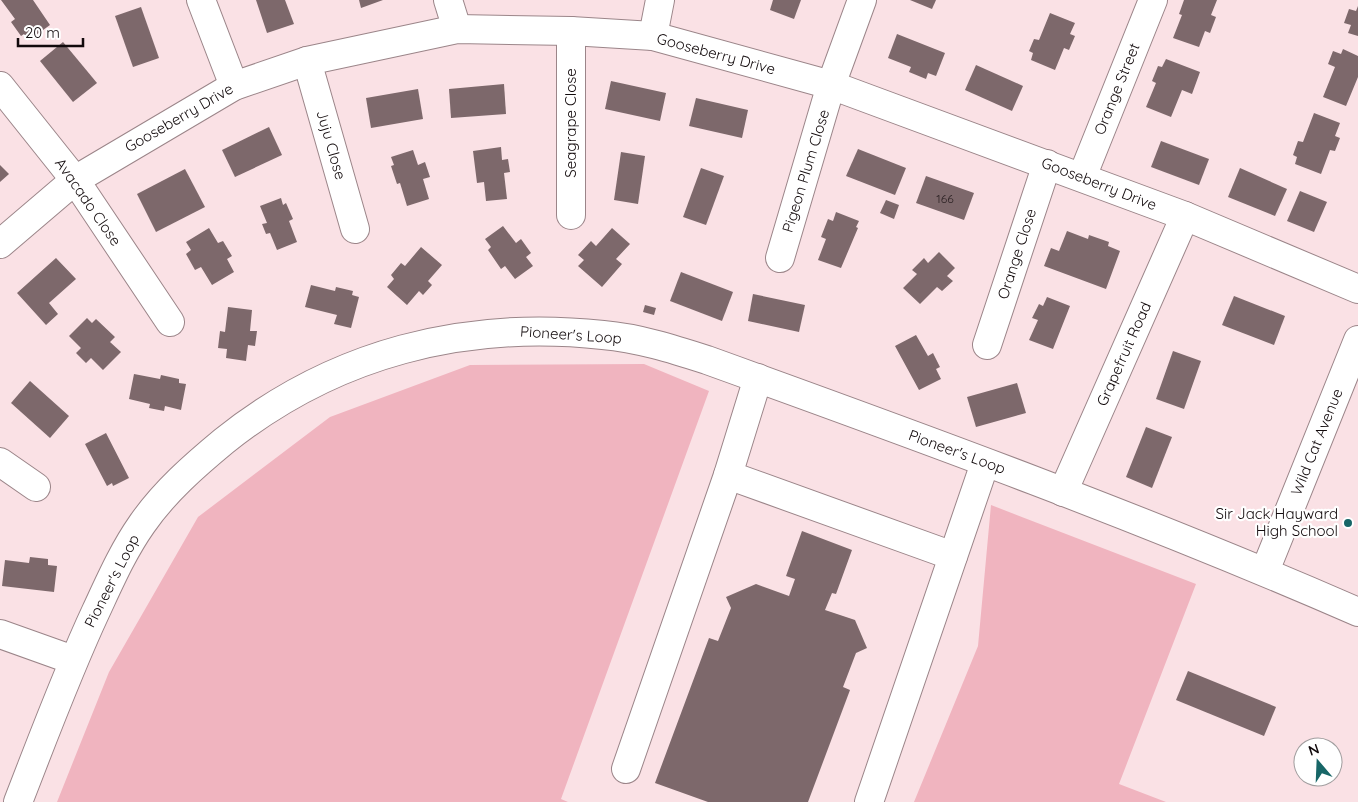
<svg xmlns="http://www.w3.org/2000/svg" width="1358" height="802" viewBox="0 0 1358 802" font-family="Quicksand,sans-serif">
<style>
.green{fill:#f0b4bf}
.building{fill:#7d686b}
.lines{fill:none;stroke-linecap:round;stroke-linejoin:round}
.minor-casing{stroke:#9b8589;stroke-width:30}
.minor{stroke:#fff;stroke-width:28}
.poi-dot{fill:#176667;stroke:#fff;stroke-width:2}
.labels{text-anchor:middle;stroke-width:4.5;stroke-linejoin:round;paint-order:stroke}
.number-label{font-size:12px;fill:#2d2224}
.street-label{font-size:15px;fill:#120a0c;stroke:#fff}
.poi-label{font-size:15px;fill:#120a0c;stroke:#fff;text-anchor:end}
</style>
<rect width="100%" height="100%" fill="#fae1e5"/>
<g class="green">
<polygon points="644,364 709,391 561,799 568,802 57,802 109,672 198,517 330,417 470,365"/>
<polygon points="991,505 1196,584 1119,784 1166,802 914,802 978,646"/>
</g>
<g class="building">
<polygon points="1,0 33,0 50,25 29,40 24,34 21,36 11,22 15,19"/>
<polygon points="256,0 285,0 294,24 267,33"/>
<polygon points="359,0 383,0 361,8"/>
<polygon points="773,0 801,0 794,19 770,10"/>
<polygon points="910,0 936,0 932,9"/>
<polygon points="1184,0 1217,0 1211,15 1216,17 1210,33 1205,31 1199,47 1173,38 1182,15 1179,14"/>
<polygon points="1358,6 1358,36 1348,33 1351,25 1344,23 1349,9 1356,11"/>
<polygon points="141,7 159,58 133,67 115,16"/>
<polygon points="1050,13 1075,23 1070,34 1075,36 1069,50 1064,48 1055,70 1031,60 1033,53 1029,51 1034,39 1039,40"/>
<polygon points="897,34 945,53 936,76 928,73 926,79 909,72 911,67 888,58"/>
<polygon points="63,42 97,83 73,102 40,61"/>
<polygon points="1343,49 1358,56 1358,77 1346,106 1323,97 1335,67 1328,64 1333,51 1341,54"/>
<polygon points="1166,59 1200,72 1192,94 1182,90 1171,117 1146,107 1156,83 1152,81 1158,66 1162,67"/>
<polygon points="976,65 1023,86 1012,111 965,90"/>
<polygon points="611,81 666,93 660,121 605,109"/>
<polygon points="504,84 506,114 451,118 449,89"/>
<polygon points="418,89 423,119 371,128 366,98"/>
<polygon points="696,98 748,110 742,138 689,126"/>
<polygon points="1314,113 1340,123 1335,136 1340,138 1335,151 1330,150 1321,174 1295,164 1297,157 1293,155 1298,141 1303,142"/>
<polygon points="269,127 282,155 235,177 222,150"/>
<polygon points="1161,141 1209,159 1199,185 1151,167"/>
<polygon points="501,147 502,160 508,159 510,172 504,173 507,199 486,201 484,182 477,183 473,151"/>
<polygon points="858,149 906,168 895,195 846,176"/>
<polygon points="413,150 418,165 425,162 430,177 423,179 429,199 407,206 400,183 397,184 391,166 394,165 391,157"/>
<polygon points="621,152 645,156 638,204 614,200"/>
<polygon points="0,165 9,174 0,182"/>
<polygon points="701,168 724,176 706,225 683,217"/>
<polygon points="1240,168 1287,189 1275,216 1228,197"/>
<polygon points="185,169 205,207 156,232 137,194"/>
<polygon points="926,176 974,193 964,220 916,203"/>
<polygon points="1300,191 1327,202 1314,232 1287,221"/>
<polygon points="281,198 283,205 286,203 293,219 289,221 297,242 277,250 270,233 266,234 262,224 267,223 260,206"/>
<polygon points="886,200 899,205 894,219 880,213"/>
<polygon points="836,212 859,221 856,227 858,228 841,268 818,260 826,239 821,237 828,219 833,221"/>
<polygon points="503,226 516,243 521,239 531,253 526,257 533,266 515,279 505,266 501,269 488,250 491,247 485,239"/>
<polygon points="209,228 218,243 223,241 232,256 227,259 234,272 212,285 201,267 195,270 186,254 191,250 186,242"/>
<polygon points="612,228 630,244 616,259 622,264 602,287 578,266 584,260 578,255 591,241 596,246"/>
<polygon points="1067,231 1088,239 1089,235 1109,242 1108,246 1120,251 1106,289 1044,266 1051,248 1059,251"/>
<polygon points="421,247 442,265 428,281 432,285 423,295 419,291 407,305 387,287 394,279 391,275 401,263 405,266"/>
<polygon points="939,252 955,268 947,276 953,281 942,291 937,287 920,304 903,288 917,274 912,270 924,258 928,263"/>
<polygon points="56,258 76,279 49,303 58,314 46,325 17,293"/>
<polygon points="681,272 733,292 722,321 670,301"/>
<polygon points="311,285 335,291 336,287 353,291 352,295 359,297 351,328 334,324 337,315 305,307"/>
<polygon points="753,294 805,305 799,332 748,321"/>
<polygon points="1234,296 1285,316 1274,345 1222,325"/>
<polygon points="1047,297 1070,306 1053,349 1029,340 1038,320 1032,318 1039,304 1043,306"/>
<polygon points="645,305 656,308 654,315 643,312"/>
<polygon points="228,307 252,310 250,331 257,331 255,346 248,345 246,361 226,358 227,349 218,348 220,331 225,332"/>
<polygon points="87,318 92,323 96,319 115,337 110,342 121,352 103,370 91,358 86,363 76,353 81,348 69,336"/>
<polygon points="916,335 928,356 933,353 940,367 936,369 941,379 919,390 895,346"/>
<polygon points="1173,351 1201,361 1184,409 1156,399"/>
<polygon points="134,374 160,379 161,375 179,379 179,383 186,384 181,410 165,406 164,411 149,408 150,404 129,399"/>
<polygon points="30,381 69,416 50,438 11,403"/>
<polygon points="1017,383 1026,413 976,427 967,397"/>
<polygon points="1146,427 1172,437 1152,488 1126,477"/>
<polygon points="106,433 129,478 113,486 112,483 107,486 85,444"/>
<polygon points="802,531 852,550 836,594 832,593 825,610 855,620 867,648 856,653 843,687 850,690 808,802 708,802 655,783 709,638 718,641 731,608 726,597 756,584 789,596 795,579 786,576"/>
<polygon points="30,557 48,559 48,565 57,566 54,592 2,586 5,560 29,563"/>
<polygon points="1188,671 1276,707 1264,736 1176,700"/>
</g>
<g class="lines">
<g class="minor-casing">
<g id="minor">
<polyline points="201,0 234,86"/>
<polyline points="448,0 457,29"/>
<polyline points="571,31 571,215"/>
<polyline points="653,36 660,0"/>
<polyline points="307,61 355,229"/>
<polyline points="0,86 75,180 170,322"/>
<polyline points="1082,177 1153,0"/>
<polyline points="0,244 75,180 234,86 307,61 457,29 571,31 653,36 831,85 1185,216 1358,289"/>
<polyline points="780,258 831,85 862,0"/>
<polyline points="987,345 1047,164"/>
<polyline points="0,462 36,487"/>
<polyline points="728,475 953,556"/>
<polyline points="1063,492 1185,216"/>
<polyline points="1265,571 1358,340"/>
<polyline points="0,634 73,660"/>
<polyline points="626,769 728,475 758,378"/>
<path d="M18,802C43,738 67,673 96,611C110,581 123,551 142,524C164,492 195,465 224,441C334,353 464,320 603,335C638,338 673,349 707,360C926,439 1145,519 1358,612"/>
<polyline points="869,802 985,463"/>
</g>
</g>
<use href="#minor" class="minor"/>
</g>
<circle class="poi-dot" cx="1348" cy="523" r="5"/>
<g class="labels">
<g class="number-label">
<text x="945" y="203">166</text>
</g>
<g class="street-label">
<text transform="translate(716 54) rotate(15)" y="5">Gooseberry Drive</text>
<text transform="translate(1117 89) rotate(-68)" y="5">Orange Street</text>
<text transform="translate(179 118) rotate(-30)" y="5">Gooseberry Drive</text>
<text transform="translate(571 123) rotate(-90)" y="5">Seagrape Close</text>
<text transform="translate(331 145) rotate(74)" y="5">Juju Close</text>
<text transform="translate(806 171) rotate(-73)" y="5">Pigeon Plum Close</text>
<text transform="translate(1099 184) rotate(21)" y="5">Gooseberry Drive</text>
<text transform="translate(88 202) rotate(55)" y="5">Avacado Close</text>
<text transform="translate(1017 254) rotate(-72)" y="5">Orange Close</text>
<text transform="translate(571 335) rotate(4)" y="5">Pioneer's Loop</text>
<text transform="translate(1124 354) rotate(-66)" y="5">Grapefruit Road</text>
<text transform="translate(1317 442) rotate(-68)" y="5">Wild Cat Avenue</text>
<text transform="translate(957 452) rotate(20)" y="5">Pioneer's Loop</text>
<text transform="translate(112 581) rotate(-63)" y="5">Pioneer's Loop</text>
</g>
<g class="poi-label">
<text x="1338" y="519">Sir Jack Hayward<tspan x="1338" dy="17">High School</tspan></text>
</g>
</g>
<g transform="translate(1318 762) rotate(341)"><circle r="24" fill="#ffffff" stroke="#a09d9e"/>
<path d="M0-4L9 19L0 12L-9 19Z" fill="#176667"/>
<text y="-8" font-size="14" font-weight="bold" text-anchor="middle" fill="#120a0c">N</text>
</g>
<path d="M18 38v8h65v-8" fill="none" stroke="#120a0c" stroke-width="2.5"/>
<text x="25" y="38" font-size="15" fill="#120a0c" stroke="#ffffff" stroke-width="4" paint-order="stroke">20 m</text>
</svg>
